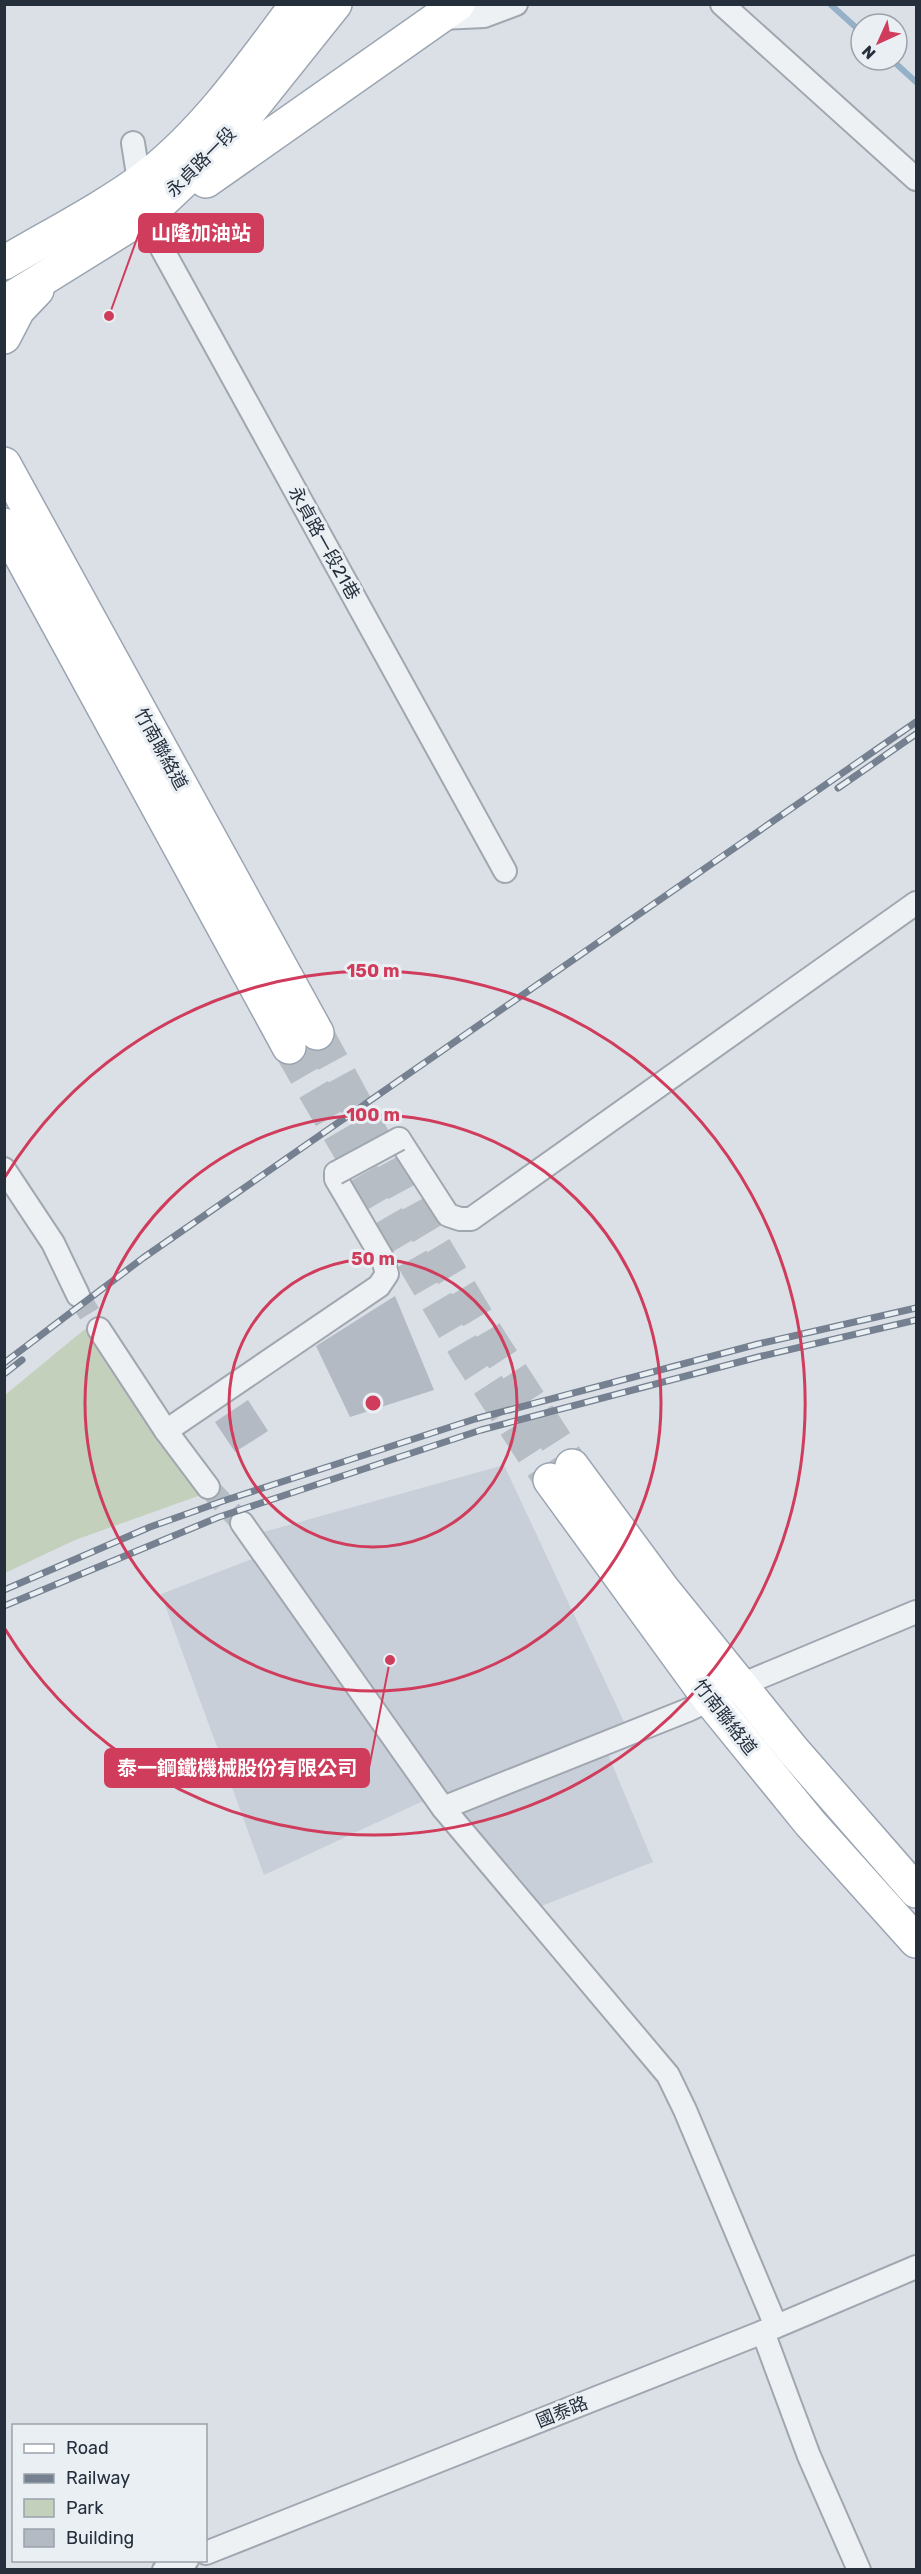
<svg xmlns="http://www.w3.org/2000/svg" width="921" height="2574" viewBox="0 0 921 2574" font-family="Rubik,'Noto Sans TC',sans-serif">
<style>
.built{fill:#c9cfd8}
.green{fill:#c3d0bc}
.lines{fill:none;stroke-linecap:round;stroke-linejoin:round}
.stream{stroke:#95b1c7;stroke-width:6}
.building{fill:#b3bac3}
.street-tunnel{stroke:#b7bdc4;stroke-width:22;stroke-dasharray:22 11;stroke-linecap:butt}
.primary-tunnel{stroke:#b7bdc4;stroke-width:33;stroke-dasharray:33 16;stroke-linecap:butt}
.street-casing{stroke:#a1a7b0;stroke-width:26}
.primary-casing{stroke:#9ba5b2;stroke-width:36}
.street{stroke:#eef1f4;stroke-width:22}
.primary{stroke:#fff;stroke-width:33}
.rail-casing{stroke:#758190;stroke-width:7}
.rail{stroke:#eaeff4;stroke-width:4.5;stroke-dasharray:14;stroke-linecap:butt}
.street-bridge-casing{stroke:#a1a7b0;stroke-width:26;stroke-linecap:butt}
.street-bridge{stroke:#eef1f4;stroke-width:22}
.ring{fill:none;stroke:#cf3c5c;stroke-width:3}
.labels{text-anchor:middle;stroke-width:6;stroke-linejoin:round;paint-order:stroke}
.street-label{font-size:18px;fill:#252f3c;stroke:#eaeff4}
.centre{fill:#cf3c5c;stroke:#eaeff4;stroke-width:3}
.ring-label{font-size:18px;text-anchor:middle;font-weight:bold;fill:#cf3c5c;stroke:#eaeff4;stroke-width:6;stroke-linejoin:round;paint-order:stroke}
.leader{fill:none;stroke:#cf3c5c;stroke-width:2}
.callout-dot{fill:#cf3c5c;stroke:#eaeff4;stroke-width:2}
.callout{fill:#cf3c5c;stroke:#cf3c5c;stroke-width:2}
.callout-label{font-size:20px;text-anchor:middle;font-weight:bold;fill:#fff}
</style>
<rect width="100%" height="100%" fill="#dbe0e6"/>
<polygon class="built" points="504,1465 626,1726 600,1735 653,1862 539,1907 459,1811 421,1802 264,1875 161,1594 252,1559 243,1543 260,1533"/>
<polygon class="green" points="85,1329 201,1495 75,1540 5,1573 5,1395"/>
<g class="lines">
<g class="stream">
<polyline points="830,4 861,32"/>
<polyline points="892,60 916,82"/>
</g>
</g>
<g class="building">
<polygon points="395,1296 434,1390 350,1417 316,1346"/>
<polygon points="248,1400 268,1431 235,1452 215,1422"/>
</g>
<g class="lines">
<g class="street-tunnel">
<polyline points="78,1295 99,1329"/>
<polyline points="208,1487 242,1523"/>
</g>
<g class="primary-tunnel">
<polyline points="317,1033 411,1207 493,1344 572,1466"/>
<polyline points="289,1047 467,1353 550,1480"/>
</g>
<g class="street-casing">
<g id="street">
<polyline points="722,4 916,179"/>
<polyline points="441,18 484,16 516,4"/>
<polyline points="133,143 139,181 152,211 155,236 505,871"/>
<polyline points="399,1139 448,1215 460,1219 471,1219 916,903"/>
<polyline points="4,1169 53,1243 78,1295"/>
<polyline points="99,1329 166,1431 208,1487"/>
<polyline points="166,1431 379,1286 387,1274 383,1259 336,1179 336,1173"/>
<polyline points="242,1523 443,1808 668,2075 685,2110 776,2326"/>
<polyline points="443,1808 688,1710 741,1685 916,1612"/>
<polyline points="763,2332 809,2456 859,2570"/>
<polyline points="206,2553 763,2332 916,2267"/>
<polyline points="164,2570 187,2560"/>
</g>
</g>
<g class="primary-casing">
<g id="primary">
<polyline points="206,181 458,4"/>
<path d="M4,263C53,234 105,208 150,174C208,128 253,63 297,4"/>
<polyline points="4,303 152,211 223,144 335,4"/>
<polyline points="4,337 18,310 37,290"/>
<polyline points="4,464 317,1033"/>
<polyline points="4,525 289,1047"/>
<polyline points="572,1466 662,1588 793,1750 916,1891"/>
<polyline points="550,1480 710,1700 810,1823 916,1941"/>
</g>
</g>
<use href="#street" class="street"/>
<use href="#primary" class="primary"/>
<g class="rail-casing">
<g id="rail">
<polyline points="838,788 916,734"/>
<polyline points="4,1363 143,1258 916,722"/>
<polyline points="4,1374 22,1360"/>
<polyline points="4,1590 150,1527 223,1501 475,1419 758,1344 916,1308"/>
<polyline points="4,1606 219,1517 481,1430 762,1356 916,1320"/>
</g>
</g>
<use href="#rail" class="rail"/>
<g class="street-bridge-casing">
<polyline id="street-bridge" points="336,1173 399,1139"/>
</g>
<use href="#street-bridge" class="street-bridge"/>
</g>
<g class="ring">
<circle cx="373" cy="1403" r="144"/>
<circle cx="373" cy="1403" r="288"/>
<path d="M5 1177A432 432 0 1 1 5 1629"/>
</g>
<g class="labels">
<g class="street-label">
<text transform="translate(201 162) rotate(-45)" y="6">永貞路一段</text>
<text transform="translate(324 543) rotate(61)" y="6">永貞路一段21巷</text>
<text transform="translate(161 749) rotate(61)" y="6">竹南聯絡道</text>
<text transform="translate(725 1717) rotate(52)" y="6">竹南聯絡道</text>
<text transform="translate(562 2412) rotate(-22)" y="6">國泰路</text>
</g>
</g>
<circle cx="373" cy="1403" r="9" class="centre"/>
<g class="ring-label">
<text x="373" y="977">150 m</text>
<text x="373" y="1121">100 m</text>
<text x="373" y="1265">50 m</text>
</g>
<path class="leader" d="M109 316L139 233M390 1660L369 1768"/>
<g class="callout-dot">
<circle cx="109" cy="316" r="6"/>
<circle cx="390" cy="1660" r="6"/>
</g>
<g class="callout">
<rect x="139" y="214" width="124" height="38" rx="6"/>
<rect x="105" y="1749" width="264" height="38" rx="6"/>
</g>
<g class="callout-label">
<text x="201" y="240">山隆加油站</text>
<text x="237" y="1775">泰一鋼鐵機械股份有限公司</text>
</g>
<rect width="921" height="2574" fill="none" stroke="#252f3c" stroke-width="12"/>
<rect x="12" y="2424" width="195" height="138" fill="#eaeff4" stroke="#9ba2aa" stroke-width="1.5"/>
<rect x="24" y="2444" width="30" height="9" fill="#ffffff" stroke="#9ba2aa" stroke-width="1.5"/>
<text x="66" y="2454" font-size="18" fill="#252f3c">Road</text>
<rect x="24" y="2474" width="30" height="9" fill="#758190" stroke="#9ba2aa" stroke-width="1.5"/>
<text x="66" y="2484" font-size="18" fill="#252f3c">Railway</text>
<rect x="24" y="2499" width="30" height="18" fill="#c3d0bc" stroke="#9ba2aa" stroke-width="1.5"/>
<text x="66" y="2514" font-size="18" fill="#252f3c">Park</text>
<rect x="24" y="2529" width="30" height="18" fill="#b3bac3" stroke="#9ba2aa" stroke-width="1.5"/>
<text x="66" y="2544" font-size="18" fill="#252f3c">Building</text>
<g transform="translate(879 42) rotate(225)"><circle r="28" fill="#eaeff4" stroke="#9ba2aa" stroke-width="1.5"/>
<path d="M0-4.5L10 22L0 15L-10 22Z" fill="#cf3c5c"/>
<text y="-9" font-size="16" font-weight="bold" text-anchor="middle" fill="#252f3c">N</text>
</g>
</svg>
